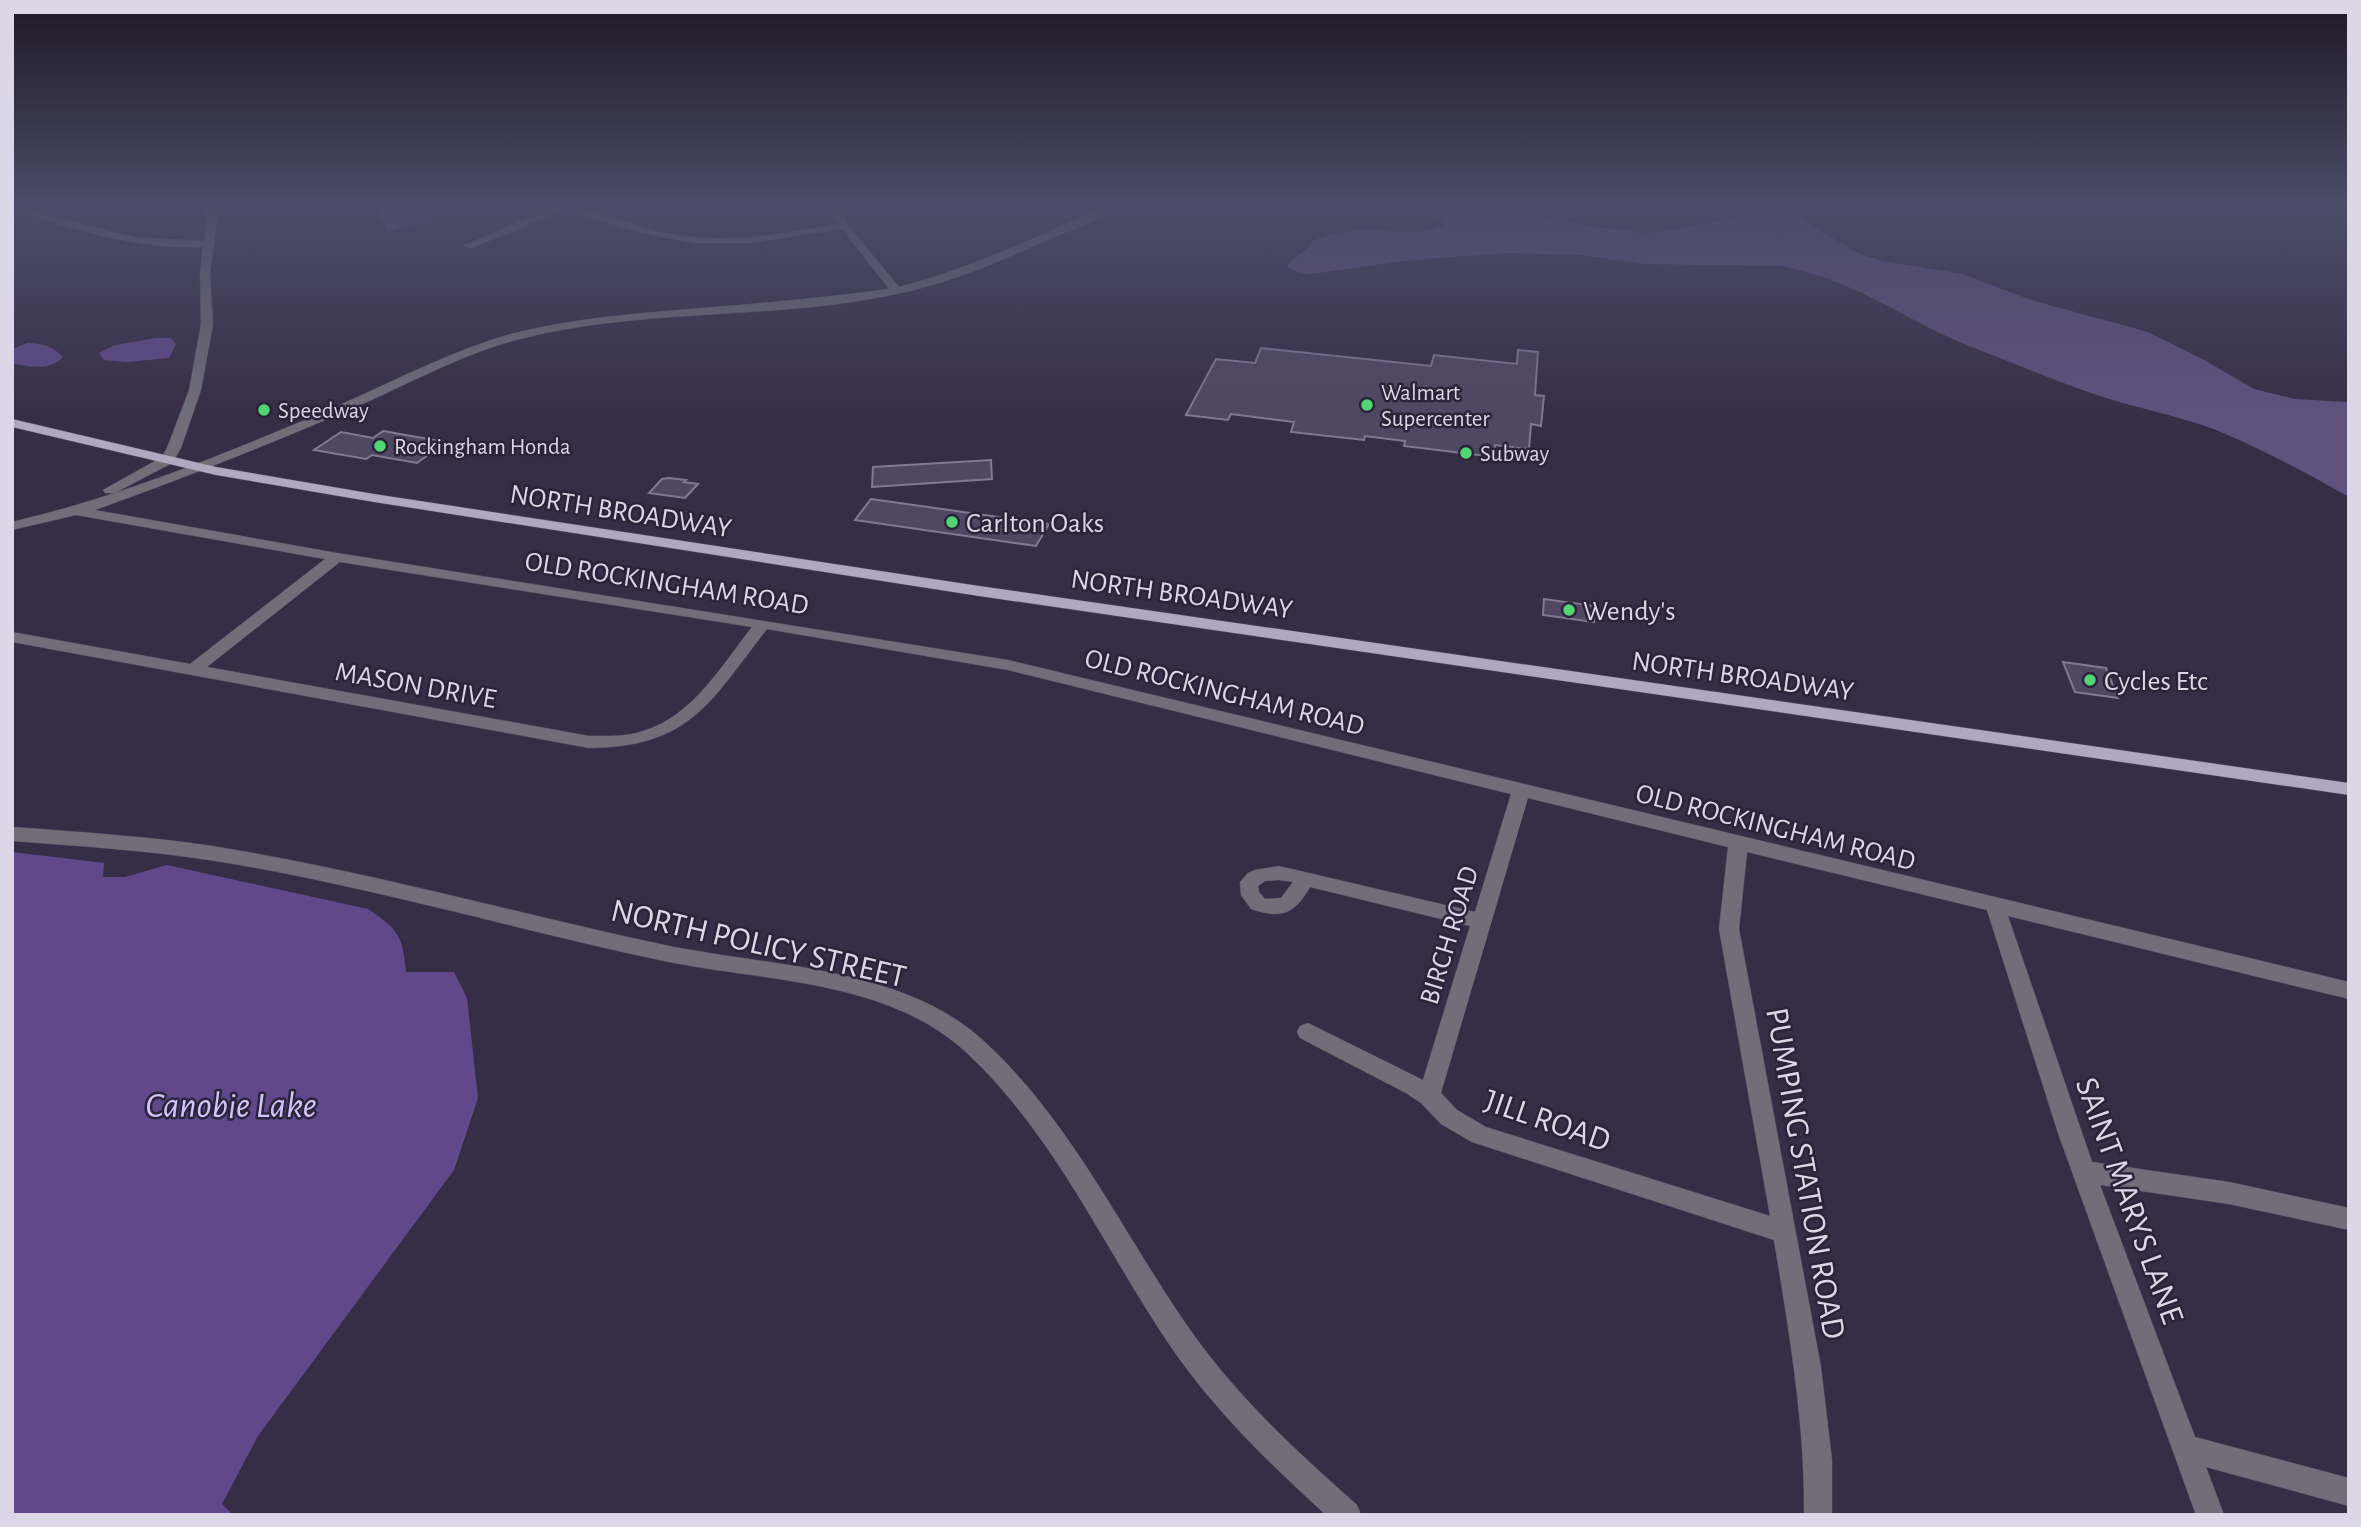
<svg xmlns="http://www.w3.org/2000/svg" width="2361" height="1527" viewBox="0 0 2361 1527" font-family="'Alegreya Sans',sans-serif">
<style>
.green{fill:#60517f}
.water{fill:#60488b}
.building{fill:#504862;stroke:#817995;stroke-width:2}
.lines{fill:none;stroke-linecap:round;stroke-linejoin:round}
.minor-casing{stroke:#544c63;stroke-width:1}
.major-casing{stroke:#544c63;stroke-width:1}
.minor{fill:#716e7a;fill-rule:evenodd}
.major{fill:#afa8c1;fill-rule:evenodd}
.poi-dot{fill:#52d673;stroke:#2c243b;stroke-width:2.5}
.labels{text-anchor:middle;stroke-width:5;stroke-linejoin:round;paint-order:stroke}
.far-poi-label{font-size:23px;fill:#dbd7e6;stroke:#2c243b;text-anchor:start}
.street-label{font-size:28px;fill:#dbd7e6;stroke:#2c243b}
.poi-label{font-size:28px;fill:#dbd7e6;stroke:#2c243b;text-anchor:start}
.near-street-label{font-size:33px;fill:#dbd7e6;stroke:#2c243b}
.near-water-label{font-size:37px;font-style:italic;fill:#d5c3fd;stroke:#2c243b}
</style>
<rect width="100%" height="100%" fill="#362e46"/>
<g class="green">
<polygon points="376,206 465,206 389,232"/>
<path d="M1414,206H1498L1587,226L1646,233L1680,229L1768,210L1795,216L1860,254L1883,261L1963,274L2031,300L2148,332L2206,361L2254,389L2295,399L2349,402V497C2306,472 2261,449 2216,430C2179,416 2140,409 2103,397C2058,382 2014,363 1969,346C1905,320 1850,277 1780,266L1645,264L1582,255L1507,253L1412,260L1310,274L1299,273L1287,266C1294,255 1307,254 1312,241C1328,235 1343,231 1361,230C1381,229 1428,238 1443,225L1441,219Z"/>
</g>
<g class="water">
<polygon points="156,338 171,338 176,344 169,358 126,362 104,360 99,353 115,345"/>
<path d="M27,343C42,343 53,346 63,357C50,371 29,367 12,363V349Z"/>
<path d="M12,852L104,863L103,877H125L167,865L368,909C398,929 403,936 406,972H454L467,998L478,1098L454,1170L258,1436L222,1504L233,1515H12Z"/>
</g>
<g class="building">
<polygon points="1261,348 1431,366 1434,355 1517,364 1518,350 1538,352 1535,395 1544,396 1541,426 1531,424 1529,449 1495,445 1494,457 1404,446 1405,441 1365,436 1364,440 1291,432 1294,422 1231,414 1228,420 1186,415 1216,359 1255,363"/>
<polygon points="383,431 446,442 417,463 372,455 366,459 314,450 341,432 373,438"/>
<polygon points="991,460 992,479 872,487 873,467"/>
<polygon points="669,478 686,480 684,482 698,484 685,498 649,493 662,479"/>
<polygon points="871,499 1049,524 1036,546 855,520"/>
<polygon points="1544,599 1595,606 1594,622 1543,615"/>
<polygon points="2063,662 2106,668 2118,698 2075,692"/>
</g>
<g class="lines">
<g class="minor-casing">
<g id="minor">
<path d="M12,206L134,237L204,241L207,222L204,206H214L217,222L210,273L213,324L201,390L181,448L172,463L115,493H105L103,490L162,457L167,448L189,390L201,324L200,273L203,247C137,250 75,229 12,211Z"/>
<path d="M556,206C592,206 626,224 661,232C720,245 779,235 838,224L828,206H838L848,225L899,287C971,268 1037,237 1105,206H1118C1098,222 1068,231 1045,241C997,263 949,283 897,294C772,321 641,307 516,340C456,356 399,389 342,413C260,448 178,480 95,510L337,553L1008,660L2349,982V999L2008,916L2092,1162L2229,1182L2349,1208V1230L2229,1204L2100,1185L2195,1437L2349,1478V1506L2206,1467L2224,1515H2196L2059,1136L1987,910L1747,852L1739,929L1821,1367L1832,1460V1515H1804C1805,1422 1789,1332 1774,1240L1472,1142L1441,1124L1421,1103L1406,1093L1300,1038L1297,1032L1300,1026L1308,1023L1423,1080L1470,926L1310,887C1294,915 1281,919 1251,909L1241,895L1240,882L1248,873L1255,870L1279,866L1475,912L1511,794L1008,670L767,629C710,702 691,747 589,748L12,642V632L190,664L325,559L76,515L12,530V522C123,496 230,452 335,407C393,382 450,351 511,334C569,319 629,314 689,309C756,304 822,298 889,289L842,229L751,243H694L641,233L564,210L472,248L463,246ZM340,562L752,627C722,665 692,717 643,731C625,737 607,736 589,736L207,667ZM1528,798L1728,847L1719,929L1770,1216L1486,1127L1457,1110L1441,1093ZM1279,880L1293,882L1281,898L1265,899L1259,892L1258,886L1265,881Z"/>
<path d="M12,827C79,832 146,836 212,846C363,870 511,912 660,944C766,967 903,965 986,1043C1071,1122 1122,1231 1186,1324C1234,1394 1294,1449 1357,1505L1361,1515H1326C1269,1463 1215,1411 1171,1347C1105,1250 1056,1137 969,1055C890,979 765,982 664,961C512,929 363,884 209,860C144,850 78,846 12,841Z"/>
</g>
</g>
<g class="major-casing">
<polygon id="major" points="12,419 216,467 374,494 979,586 2349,783 2349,795 979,596 374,502 216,475 12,427"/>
</g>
<use href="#minor" class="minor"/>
<use href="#major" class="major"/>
</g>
<linearGradient id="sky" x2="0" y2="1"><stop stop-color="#1e1926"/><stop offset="0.49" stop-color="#4c4c68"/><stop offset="1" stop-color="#4c4c68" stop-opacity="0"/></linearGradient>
<rect width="2361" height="420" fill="url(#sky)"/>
<g class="poi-dot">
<circle cx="1367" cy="405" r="7"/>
<circle cx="264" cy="410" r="7"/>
<circle cx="380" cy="446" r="7"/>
<circle cx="1466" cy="453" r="7"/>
<circle cx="952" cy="522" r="7"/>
<circle cx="1569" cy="610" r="7"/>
<circle cx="2090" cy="680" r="7"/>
</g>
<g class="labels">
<g class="far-poi-label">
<text x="1381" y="400">Walmart<tspan x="1381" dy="26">Supercenter</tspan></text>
<text x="278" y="418">Speedway</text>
<text x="394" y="454">Rockingham Honda</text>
<text x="1480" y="461">Subway</text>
</g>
<g class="street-label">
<text transform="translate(621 510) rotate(9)" y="10">NORTH BROADWAY</text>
<text transform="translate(667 582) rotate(9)" y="10">OLD ROCKINGHAM ROAD</text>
<text transform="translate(1182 593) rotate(8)" y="10">NORTH BROADWAY</text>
<text transform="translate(1743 675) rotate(8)" y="10">NORTH BROADWAY</text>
<text transform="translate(416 684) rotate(10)" y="10">MASON DRIVE</text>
<text transform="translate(1225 691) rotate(14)" y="10">OLD ROCKINGHAM ROAD</text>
<text transform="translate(1776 826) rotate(14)" y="10">OLD ROCKINGHAM ROAD</text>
<text transform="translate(1448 935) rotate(-73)" y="10">BIRCH ROAD</text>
</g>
<g class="poi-label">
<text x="966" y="532">Carlton Oaks</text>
<text x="1583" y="620">Wendy's</text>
<text x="2104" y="690">Cycles Etc</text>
</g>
<g class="near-street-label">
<text transform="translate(759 942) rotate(13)" y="12">NORTH POLICY STREET</text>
<text transform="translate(1548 1119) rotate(19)" y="12">JILL ROAD</text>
<text transform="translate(1807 1173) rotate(80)" y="12">PUMPING STATION ROAD</text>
<text transform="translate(2131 1200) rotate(70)" y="12">SAINT MARYS LANE</text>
</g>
<g class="near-water-label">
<text x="231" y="1117">Canobie Lake</text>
</g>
</g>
<rect width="2361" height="1527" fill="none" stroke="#dbd7e6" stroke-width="28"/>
</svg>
